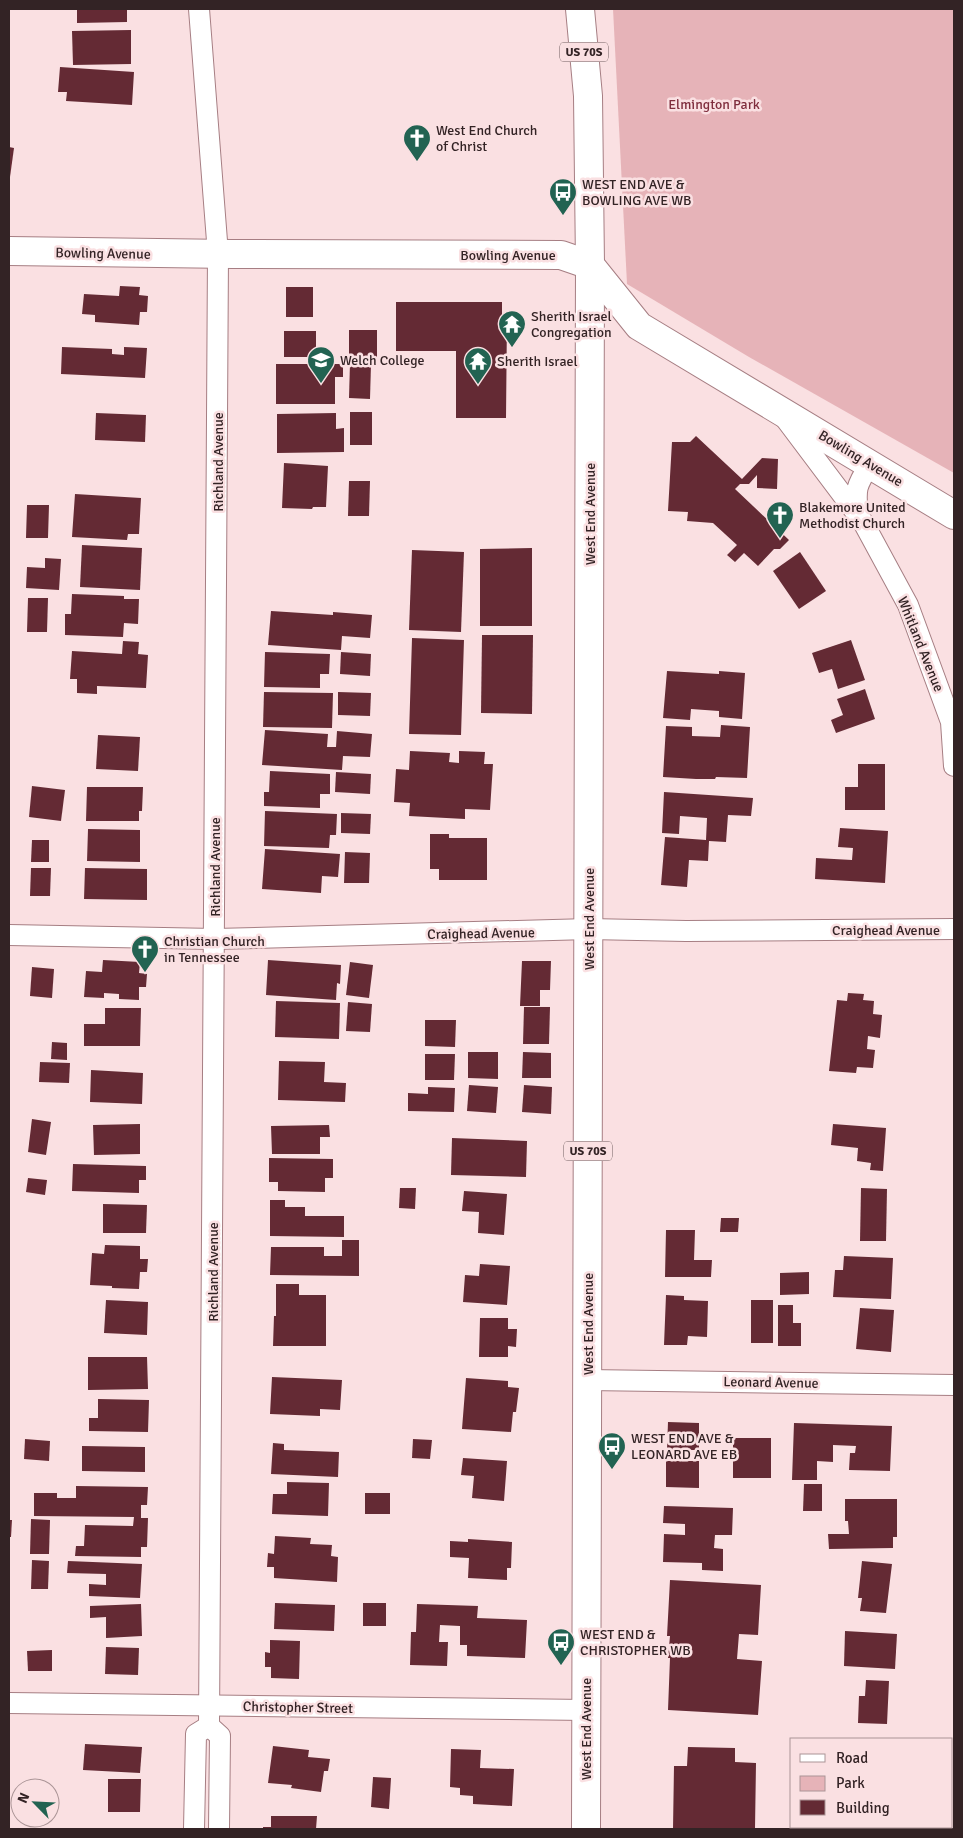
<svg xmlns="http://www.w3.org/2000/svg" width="963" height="1838" viewBox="0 0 963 1838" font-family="Signika,sans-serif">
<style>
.green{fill:#e6b3b8}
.building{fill:#642a34}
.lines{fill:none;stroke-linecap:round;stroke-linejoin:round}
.street-casing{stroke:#a67e83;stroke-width:22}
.secondary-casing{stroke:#a67e83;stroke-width:30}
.primary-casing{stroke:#a67e83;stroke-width:30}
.street{stroke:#fff;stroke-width:20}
.secondary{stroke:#fff;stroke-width:28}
.primary{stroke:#fff;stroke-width:28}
.labels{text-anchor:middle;stroke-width:5;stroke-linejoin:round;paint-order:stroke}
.shield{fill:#fae0e2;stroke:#6f5c5e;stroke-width:1}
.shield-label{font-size:12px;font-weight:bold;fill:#332325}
.park-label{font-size:14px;fill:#7f2d3d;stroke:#fae0e2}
.poi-label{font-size:14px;fill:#332325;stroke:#fae0e2;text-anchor:start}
.street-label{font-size:14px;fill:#332325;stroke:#fae0e2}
</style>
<rect width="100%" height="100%" fill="#fae0e2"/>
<polygon class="green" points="613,9 954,9 954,473 749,357 627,284"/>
<g class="building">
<polygon points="77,9 127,9 127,22 77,23"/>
<polygon points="131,30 131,64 73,65 72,31"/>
<polygon points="60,67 134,72 132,105 66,101 67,92 58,92"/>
<polygon points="9,147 14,148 10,177 9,177"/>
<polygon points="120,286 140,287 139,295 148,296 147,312 140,312 139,325 95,322 95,315 82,314 84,294 119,296"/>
<rect x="286" y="287" width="27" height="30"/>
<polygon points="396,302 502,302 502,315 507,315 506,418 456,418 456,351 396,351"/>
<rect x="349" y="330" width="28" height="30"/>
<rect x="284" y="331" width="32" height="26"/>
<polygon points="62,347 112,349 112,354 124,355 124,347 147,348 145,378 61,374"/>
<polygon points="350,363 371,364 370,399 349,398"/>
<polygon points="276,364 343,364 343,377 335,377 335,404 276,404"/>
<rect x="350" y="412" width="22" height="33"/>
<polygon points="96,413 146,415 145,442 95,440"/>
<polygon points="336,413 336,429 344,428 344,452 277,453 277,414"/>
<polygon points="696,436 742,479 762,458 778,459 777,489 757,488 757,475 749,484 740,484 735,489 789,540 780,549 774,549 758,566 744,553 735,562 727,555 737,545 713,523 687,521 688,512 668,511 672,442 690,442"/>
<polygon points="284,463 328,466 326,507 313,507 312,509 282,508"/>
<polygon points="349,481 370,481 369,516 348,516"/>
<polygon points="75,494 141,498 139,534 128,534 127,540 72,537"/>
<polygon points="27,505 49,505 48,538 26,538"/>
<polygon points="82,545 142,548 140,590 80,587"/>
<polygon points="532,548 532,626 480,626 480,549"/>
<polygon points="412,550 464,552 461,632 409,630"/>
<polygon points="800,552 826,591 799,609 773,571"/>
<polygon points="45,558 61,559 59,590 26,588 27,567 45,568"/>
<polygon points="72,594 124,596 124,599 139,599 138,624 124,623 123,637 65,635 65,614 71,614"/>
<polygon points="28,598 48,598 47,632 27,632"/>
<polygon points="271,611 333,615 333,612 372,615 370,638 342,636 341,650 268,645"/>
<polygon points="482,635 533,635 532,714 481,713"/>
<polygon points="412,638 464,640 461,735 409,734"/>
<polygon points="851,640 865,680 838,689 832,669 819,673 812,653"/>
<polygon points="123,641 139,642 138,654 148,655 146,688 97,686 97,694 77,693 77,679 70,679 72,651 122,654"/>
<polygon points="265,652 330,654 329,674 320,674 320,688 264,687"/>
<polygon points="341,652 371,654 370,676 340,674"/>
<polygon points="667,671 719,674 719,671 745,673 742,719 719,717 719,711 691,709 690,720 663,718"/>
<polygon points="865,689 875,719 836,733 831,720 843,715 837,699"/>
<polygon points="264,692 333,693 332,728 263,727"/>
<polygon points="338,692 371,693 370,716 338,715"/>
<polygon points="721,725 750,727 747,778 716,777 715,779 696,779 663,777 666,726 692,727 692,736 720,737"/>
<polygon points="265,730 328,734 327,747 336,747 337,731 372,734 370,757 343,756 342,770 262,765"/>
<polygon points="98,735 140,737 138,771 96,769"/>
<polygon points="410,751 450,753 449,762 459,763 459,751 485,752 484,764 493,764 490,810 465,809 465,819 409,816 410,803 394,802 396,769 409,770"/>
<polygon points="858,764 885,764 885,810 845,810 845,787 858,787"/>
<polygon points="270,771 330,774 330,794 320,794 320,808 264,806 264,792 269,792"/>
<polygon points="336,772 371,774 370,794 335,792"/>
<polygon points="32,786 65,790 61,821 29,817"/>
<polygon points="87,787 143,787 142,811 139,811 139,821 86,821"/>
<polygon points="664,792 753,798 751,816 728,815 726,842 709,841 708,861 689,860 687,887 661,885 665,837 706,840 707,818 680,816 679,834 662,833"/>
<polygon points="265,811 337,814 336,835 330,835 329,848 264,846"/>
<polygon points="341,813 371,814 370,834 341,833"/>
<polygon points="840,828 888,831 885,883 815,879 816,858 852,860 853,848 838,847"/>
<polygon points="88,829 140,830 140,862 87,861"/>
<polygon points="430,834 449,834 449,838 487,838 487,880 439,880 439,869 430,869"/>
<polygon points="32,840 49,840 49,862 31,862"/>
<polygon points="265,849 340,854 338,877 322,876 321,893 262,889"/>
<polygon points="345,852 370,853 369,883 344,883"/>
<polygon points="31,868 51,868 50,896 30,896"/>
<polygon points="85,868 147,869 147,900 84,899"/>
<polygon points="103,960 140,962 139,973 147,974 146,987 139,987 139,1000 119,999 119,994 104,993 104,998 84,997 86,971 102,972"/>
<polygon points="268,960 341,965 340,984 337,983 336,1000 266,995"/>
<polygon points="522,961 551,961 550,990 540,990 540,1006 520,1006"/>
<polygon points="350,962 373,965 369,998 346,995"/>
<polygon points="32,967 54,969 52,998 30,996"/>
<polygon points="848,993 864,994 863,1000 874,1001 873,1014 882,1015 880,1038 868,1036 867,1049 875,1050 873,1068 857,1067 856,1073 829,1071 837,1000 847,1001"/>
<polygon points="276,1001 340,1003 339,1039 275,1037"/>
<polygon points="348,1002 372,1004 370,1032 346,1031"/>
<polygon points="524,1007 550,1007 549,1044 523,1044"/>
<polygon points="105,1008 141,1008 140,1046 84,1046 84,1024 105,1024"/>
<polygon points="425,1020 456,1020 455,1047 425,1046"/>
<polygon points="52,1042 67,1043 67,1060 51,1059"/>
<polygon points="468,1052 498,1052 498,1079 468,1078"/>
<polygon points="523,1052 551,1053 551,1078 522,1078"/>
<polygon points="425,1054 455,1054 454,1080 425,1080"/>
<polygon points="279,1061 325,1062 324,1082 346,1083 345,1102 278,1100"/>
<polygon points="40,1062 70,1063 69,1083 39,1082"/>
<polygon points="91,1070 143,1073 142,1104 90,1102"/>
<polygon points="469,1085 498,1087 496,1113 467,1111"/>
<polygon points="524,1085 552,1087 551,1114 522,1112"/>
<polygon points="428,1087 455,1088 454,1112 408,1111 408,1093 428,1094"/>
<polygon points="32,1119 51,1122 46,1155 28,1152"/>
<polygon points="140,1124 140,1154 94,1155 93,1125"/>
<polygon points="833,1124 886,1128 883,1171 870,1170 871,1163 857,1161 858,1148 831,1145"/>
<polygon points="329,1125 330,1137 320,1137 320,1154 272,1154 271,1126"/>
<polygon points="452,1138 527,1141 526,1177 451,1175"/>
<polygon points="269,1158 333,1159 333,1178 325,1178 325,1192 278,1191 278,1182 269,1182"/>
<polygon points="73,1164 146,1166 146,1180 139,1180 139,1193 72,1191"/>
<polygon points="28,1178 47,1180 45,1195 26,1192"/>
<polygon points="400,1188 416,1188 415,1209 399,1208"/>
<polygon points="861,1188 887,1189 886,1241 860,1241"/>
<polygon points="464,1191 507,1194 504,1235 478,1233 479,1212 462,1211"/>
<polygon points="270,1200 285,1200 285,1207 305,1207 305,1216 344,1216 344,1237 270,1236"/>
<polygon points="103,1204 147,1205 146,1233 103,1233"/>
<polygon points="721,1218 739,1218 738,1232 720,1232"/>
<polygon points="666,1230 695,1230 694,1260 712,1260 711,1277 665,1277"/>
<polygon points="342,1240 359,1240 359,1276 270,1275 271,1247 324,1247 324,1256 342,1256"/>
<polygon points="105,1245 140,1246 140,1259 148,1259 147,1272 140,1272 139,1289 112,1288 112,1286 90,1285 92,1253 104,1254"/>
<polygon points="844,1256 893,1258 891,1299 833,1297 835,1270 843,1270"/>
<polygon points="480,1264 510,1266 507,1305 463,1302 465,1275 479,1276"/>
<polygon points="809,1272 809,1294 780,1295 780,1273"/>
<polygon points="276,1284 299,1284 299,1295 326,1295 326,1346 273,1346 274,1316 276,1316"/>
<polygon points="666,1295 684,1296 684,1300 708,1301 707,1337 688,1336 687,1345 664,1345"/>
<polygon points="106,1300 148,1302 147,1335 104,1333"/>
<rect x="751" y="1300" width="22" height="43"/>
<polygon points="778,1305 793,1305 793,1323 801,1323 801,1346 778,1346"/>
<polygon points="860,1308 894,1310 891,1352 856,1349"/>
<polygon points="480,1318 508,1318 508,1329 517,1329 516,1347 508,1346 508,1357 479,1357"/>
<polygon points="88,1357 147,1357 148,1389 88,1390"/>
<polygon points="272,1377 342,1380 340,1410 320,1409 320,1416 270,1414"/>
<polygon points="466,1378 508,1381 508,1387 519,1388 516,1412 513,1412 511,1432 462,1429"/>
<polygon points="98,1399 149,1400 148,1432 89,1431 89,1418 98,1418"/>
<polygon points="668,1422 699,1423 699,1450 667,1450"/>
<polygon points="794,1423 892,1426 890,1471 849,1470 850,1453 855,1453 856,1446 833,1445 833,1462 817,1461 817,1480 792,1480"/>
<rect x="733" y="1438" width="38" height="40"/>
<polygon points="25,1439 50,1441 49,1461 24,1459"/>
<polygon points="413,1439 432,1440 430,1459 412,1458"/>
<polygon points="273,1443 284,1444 284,1450 339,1452 338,1477 271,1474"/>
<polygon points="82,1446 145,1447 145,1472 82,1471"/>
<polygon points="463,1458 507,1461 504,1501 472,1498 474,1476 461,1475"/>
<polygon points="666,1461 699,1461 699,1488 666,1487"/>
<polygon points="287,1482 329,1483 328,1516 272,1514 273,1494 287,1494"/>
<polygon points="804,1484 822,1484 822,1511 803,1511"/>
<polygon points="76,1486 148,1487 147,1505 141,1505 141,1518 148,1518 147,1547 141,1547 141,1557 75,1556 76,1546 84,1546 85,1525 133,1526 134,1517 34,1516 34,1493 57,1493 57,1498 76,1498"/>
<rect x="365" y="1493" width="25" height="21"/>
<polygon points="845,1499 897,1499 897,1537 893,1537 893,1548 829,1549 828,1534 849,1534 848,1521 845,1521"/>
<polygon points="664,1506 733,1508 732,1535 715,1535 714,1548 723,1549 723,1571 702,1570 702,1563 663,1562 664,1534 685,1535 685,1524 663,1523"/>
<polygon points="31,1519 50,1520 49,1554 30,1554"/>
<polygon points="9,1520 12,1520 11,1537 9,1537"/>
<polygon points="275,1536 311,1538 310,1544 332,1545 331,1556 338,1557 337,1582 274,1578 274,1567 267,1567 268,1553 274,1554"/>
<polygon points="468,1539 512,1542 511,1568 507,1568 507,1580 468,1578 469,1558 450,1557 450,1541 468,1542"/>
<polygon points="32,1560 49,1561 48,1589 31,1589"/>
<polygon points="68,1561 142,1564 140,1598 89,1596 89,1584 106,1585 106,1574 67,1573"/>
<polygon points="862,1561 892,1564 886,1613 860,1611 862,1598 858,1598"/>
<polygon points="670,1580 761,1585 758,1635 739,1634 737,1659 762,1661 758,1715 668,1710 670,1658 668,1658 670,1636 667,1636"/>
<polygon points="275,1603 335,1605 334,1631 274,1629"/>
<rect x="363" y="1603" width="23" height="23"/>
<polygon points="141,1604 142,1636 106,1638 106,1617 90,1618 90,1606"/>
<polygon points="417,1604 478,1606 477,1618 527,1620 525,1658 467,1656 467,1645 460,1645 460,1626 440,1625 439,1642 448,1642 447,1666 410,1665 411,1632 416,1632"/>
<polygon points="845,1631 897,1634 895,1669 844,1666"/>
<polygon points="270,1640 300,1641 299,1679 271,1678 271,1667 265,1667 265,1652 270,1653"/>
<polygon points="106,1647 139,1648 138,1675 105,1674"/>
<polygon points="52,1650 52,1671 28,1671 27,1651"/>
<polygon points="866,1680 889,1681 887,1724 858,1723 859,1696 865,1696"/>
<polygon points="85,1744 142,1747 140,1773 83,1770"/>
<polygon points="273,1746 309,1750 308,1757 330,1759 328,1771 324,1771 321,1792 291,1788 292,1785 268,1783"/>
<polygon points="688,1747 735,1748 735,1762 756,1763 755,1829 673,1829 674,1766 687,1766"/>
<polygon points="451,1749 481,1750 480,1768 514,1769 512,1806 473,1804 473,1796 460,1795 460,1788 450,1787"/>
<polygon points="373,1777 391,1778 389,1809 371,1807"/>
<polygon points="108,1779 141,1779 140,1812 108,1812"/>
<polygon points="271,1816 317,1816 316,1829 263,1829 263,1827 271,1827"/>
</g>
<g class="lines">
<g class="street-casing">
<g id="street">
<polyline points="199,9 218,254 209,1726 220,1736 219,1829"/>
<polyline points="784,417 863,522 908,605 951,722 954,766"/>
<path d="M858,515C855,489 856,486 870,464"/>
<polyline points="9,935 215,939 589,929 686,931 954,929"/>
<polyline points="587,1380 954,1385"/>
<polyline points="9,1703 586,1710"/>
<polyline points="194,1829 196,1734 209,1726"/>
</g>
</g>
<g class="secondary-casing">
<polyline id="secondary" points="9,251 232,254 561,255 590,265 639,326 954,515"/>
</g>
<g class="primary-casing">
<polyline id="primary" points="580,9 588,96 590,265 586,1829"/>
</g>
<use href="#street" class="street"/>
<use href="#secondary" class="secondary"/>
<use href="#primary" class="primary"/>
</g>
<defs>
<g id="church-pin" transform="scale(1.4375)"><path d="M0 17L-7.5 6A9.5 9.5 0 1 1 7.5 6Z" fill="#226352" stroke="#fae0e2"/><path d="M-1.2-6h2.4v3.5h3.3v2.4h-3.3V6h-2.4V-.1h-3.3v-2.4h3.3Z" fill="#fff"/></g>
<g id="bus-pin" transform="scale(1.4375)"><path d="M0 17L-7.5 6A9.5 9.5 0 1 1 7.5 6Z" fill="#226352" stroke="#fae0e2"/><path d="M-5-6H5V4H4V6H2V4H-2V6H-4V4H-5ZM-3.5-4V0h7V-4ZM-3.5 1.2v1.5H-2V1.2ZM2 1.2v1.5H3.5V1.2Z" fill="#fff"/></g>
<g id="temple-pin" transform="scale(1.4375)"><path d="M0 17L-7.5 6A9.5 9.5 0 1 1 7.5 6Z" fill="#226352" stroke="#fae0e2"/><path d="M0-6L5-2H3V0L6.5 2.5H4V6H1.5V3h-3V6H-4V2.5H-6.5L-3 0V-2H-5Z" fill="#fff"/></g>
<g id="school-pin" transform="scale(1.4375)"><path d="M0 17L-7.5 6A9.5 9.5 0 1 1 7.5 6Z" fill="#226352" stroke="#fae0e2"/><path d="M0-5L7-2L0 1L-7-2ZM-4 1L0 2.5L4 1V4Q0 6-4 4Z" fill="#fff"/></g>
</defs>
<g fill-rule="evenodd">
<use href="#church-pin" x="417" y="138"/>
<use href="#bus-pin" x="563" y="192"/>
<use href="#temple-pin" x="512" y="324"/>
<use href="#school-pin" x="321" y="360"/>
<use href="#temple-pin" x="478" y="361"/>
<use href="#church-pin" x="780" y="515"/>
<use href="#church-pin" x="145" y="949"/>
<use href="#bus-pin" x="612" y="1446"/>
<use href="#bus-pin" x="561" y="1642"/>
</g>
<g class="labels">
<g class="shield">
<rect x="560" y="42.5" width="48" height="19" rx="4"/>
<rect x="564" y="1141.5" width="48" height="19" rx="4"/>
</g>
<g class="shield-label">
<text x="584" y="56">US 70S</text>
<text x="588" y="1155">US 70S</text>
</g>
<g class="park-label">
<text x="714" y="109">Elmington Park</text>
</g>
<g class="poi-label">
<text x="436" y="135">West End Church<tspan x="436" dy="16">of Christ</tspan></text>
<text x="582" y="189">WEST END AVE &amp;<tspan x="582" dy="16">BOWLING AVE WB</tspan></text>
<text x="531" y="321">Sherith Israel<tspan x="531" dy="16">Congregation</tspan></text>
<text x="340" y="365">Welch College</text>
<text x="497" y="366">Sherith Israel</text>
<text x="799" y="512">Blakemore United<tspan x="799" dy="16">Methodist Church</tspan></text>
<text x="164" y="946">Christian Church<tspan x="164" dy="16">in Tennessee</tspan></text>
<text x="631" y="1443">WEST END AVE &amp;<tspan x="631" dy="16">LEONARD AVE EB</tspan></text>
<text x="580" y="1639">WEST END &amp;<tspan x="580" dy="16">CHRISTOPHER WB</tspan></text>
</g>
<g class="street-label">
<text transform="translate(103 253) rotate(1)" y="5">Bowling Avenue</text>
<text x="508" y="260">Bowling Avenue</text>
<text transform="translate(861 458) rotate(31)" y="5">Bowling Avenue</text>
<text transform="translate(218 462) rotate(-90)" y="5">Richland Avenue</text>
<text transform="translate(590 514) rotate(-90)" y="5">West End Avenue</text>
<text transform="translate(921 644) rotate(68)" y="5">Whitland Avenue</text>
<text transform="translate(215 867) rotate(-90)" y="5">Richland Avenue</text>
<text transform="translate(589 919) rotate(-90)" y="5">West End Avenue</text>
<text x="886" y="935">Craighead Avenue</text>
<text transform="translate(481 933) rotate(-1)" y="5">Craighead Avenue</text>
<text transform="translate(213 1272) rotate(-90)" y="5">Richland Avenue</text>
<text transform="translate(588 1324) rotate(-90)" y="5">West End Avenue</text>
<text transform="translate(771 1382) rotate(1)" y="5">Leonard Avenue</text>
<text transform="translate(298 1707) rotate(1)" y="5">Christopher Street</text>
<text transform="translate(586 1729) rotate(-90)" y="5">West End Avenue</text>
</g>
</g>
<rect width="963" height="1838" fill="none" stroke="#332325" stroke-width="20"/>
<rect x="790" y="1738" width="162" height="90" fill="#fae0e2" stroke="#aa9496"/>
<rect x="800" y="1754" width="25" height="8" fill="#ffffff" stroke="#aa9496"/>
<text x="836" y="1763" font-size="15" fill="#332325">Road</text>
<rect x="800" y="1776" width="25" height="15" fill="#e6b3b8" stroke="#aa9496"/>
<text x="836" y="1788" font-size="15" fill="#332325">Park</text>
<rect x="800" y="1800" width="25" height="15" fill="#642a34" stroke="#aa9496"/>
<text x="836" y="1813" font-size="15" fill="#332325">Building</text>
<g transform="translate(35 1803) rotate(294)"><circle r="24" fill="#fae0e2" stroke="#aa9496"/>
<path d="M0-4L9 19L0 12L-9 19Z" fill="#226352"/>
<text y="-8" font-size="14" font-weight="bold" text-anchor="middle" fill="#332325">N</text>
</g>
</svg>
